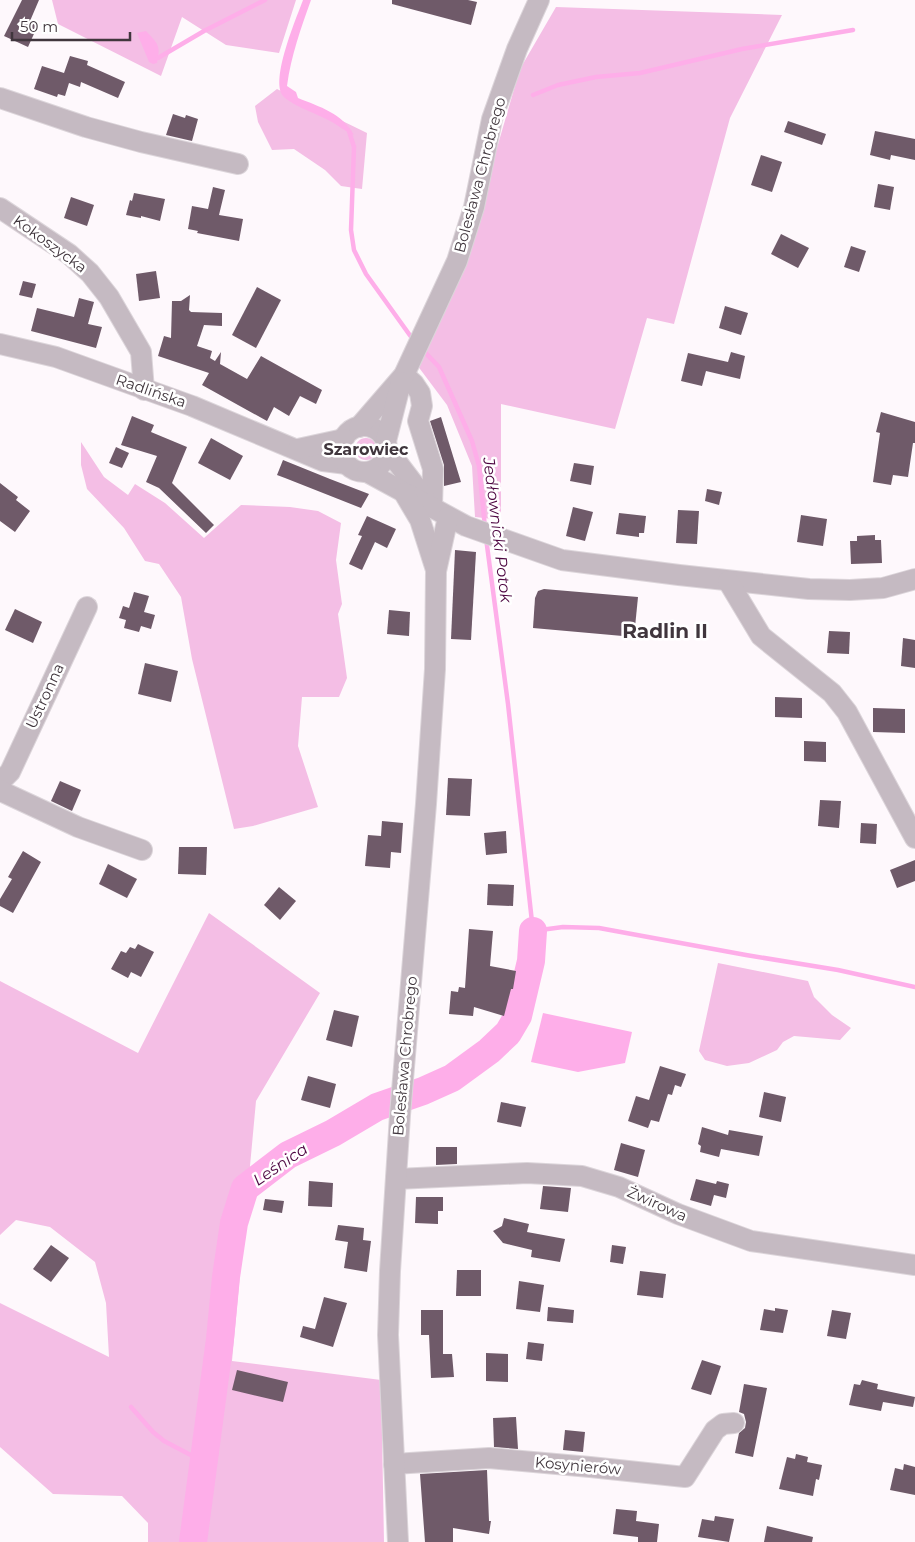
<svg xmlns="http://www.w3.org/2000/svg" width="915" height="1542" viewBox="0 0 915 1542" font-family="Montserrat,sans-serif">
<style>
.green{fill:#f4bee5}
.water{fill:#feaee9}
.lines{fill:none;stroke-linecap:round;stroke-linejoin:round}
.stream{stroke:#feaee9;stroke-width:4.5}
.river{stroke:#feaee9;stroke-width:28}
.building{fill:#6f5a69}
.minor-casing{stroke:#dcd5da;stroke-width:22}
.minor{stroke:#c5bac2;stroke-width:20}
.labels{text-anchor:middle;stroke-width:5;stroke-linejoin:round;paint-order:stroke}
.street-label{font-size:15px;fill:#40363d;stroke:#fff}
.neighbourhood-label{font-size:16px;font-weight:bold;fill:#40363d;stroke:#fff}
.water-label{font-size:16px;font-style:italic;fill:#4c0540;stroke:#fff}
.district-label{font-size:20px;font-weight:bold;fill:#40363d;stroke:#fff}
</style>
<rect width="100%" height="100%" fill="#fef8fc"/>
<g class="green">
<polygon points="52,0 296,0 279,53 226,45 182,17 161,76 58,24"/>
<polygon points="556,7 782,15 730,118 674,324 647,318 615,429 501,404 501,520 475,517 472,466 447,405 417,365 446,308 459,278 520,69"/>
<polygon points="277,89 367,133 362,189 341,186 325,170 294,149 272,150 258,122 255,106"/>
<circle cx="366" cy="449" r="11"/>
<polygon points="81,442 104,477 128,495 135,484 165,503 204,538 241,505 290,507 318,511 341,523 336,560 342,604 338,614 347,678 339,697 302,697 298,746 318,807 253,826 234,829 192,659 181,597 159,564 145,561 124,528 87,489 81,465"/>
<polygon points="209,913 320,993 256,1101 232,1361 381,1380 384,1542 148,1542 148,1523 122,1496 53,1494 0,1447 0,1303 109,1357 106,1303 95,1262 50,1227 16,1220 0,1235 0,981 138,1053"/>
<polygon points="718,963 808,981 814,997 832,1015 851,1028 840,1040 794,1036 783,1042 777,1050 749,1063 727,1066 705,1060 699,1051"/>
</g>
<g class="water">
<path d="M303,0H311C301,28 291,56 287,86L296,92L298,98C320,107 342,113 354,135C344,131 334,122 324,118C314,113 290,104 283,96C270,80 296,19 303,0Z"/>
<path d="M146,31C158,44 161,45 157,63L153,64L149,62L137,33Z"/>
<polygon points="543,1013 632,1032 625,1063 578,1072 531,1062"/>
</g>
<g class="lines">
<g class="stream">
<polyline points="158,58 204,31 265,0"/>
<polyline points="533,95 558,85 596,77 640,73 742,49 853,30"/>
<polyline points="349,131 354,147 351,230 354,250 366,274 414,341"/>
<polyline points="421,348 439,367 472,441 479,466 485,528"/>
<polyline points="486,538 508,704 533,931 563,927 599,928 746,955 838,970 915,987"/>
<polyline points="131,1407 153,1432 164,1441 204,1462"/>
</g>
<polyline class="river" points="193,1542 220,1339 226,1277 234,1223 245,1188 288,1155 333,1133 377,1107 423,1091 452,1078 489,1051 508,1033 518,1016 531,961 533,931"/>
</g>
<g class="building">
<polygon points="22,0 39,0 30,21 38,25 28,47 4,36"/>
<polygon points="392,0 468,0 477,2 471,25 392,4"/>
<polygon points="70,56 88,61 87,65 125,82 118,98 81,82 80,87 69,83 65,96 58,94 57,97 34,89 42,66 64,73"/>
<polygon points="173,114 185,118 186,115 198,119 192,141 166,135"/>
<polygon points="788,121 826,134 822,145 784,132"/>
<polygon points="875,131 915,139 915,160 891,155 890,160 870,155"/>
<polygon points="761,155 782,162 772,192 751,185"/>
<polygon points="878,184 894,187 890,210 874,207"/>
<polygon points="213,187 225,190 219,215 243,219 239,241 197,233 198,231 188,229 192,206 208,209"/>
<polygon points="134,193 165,199 160,221 141,216 141,218 126,215 130,200 132,201"/>
<polygon points="71,197 94,205 87,226 64,218"/>
<polygon points="781,234 809,248 798,268 771,254"/>
<polygon points="851,246 866,251 859,272 844,267"/>
<polygon points="156,271 160,298 139,301 136,274"/>
<polygon points="23,281 36,284 32,298 19,295"/>
<polygon points="257,287 281,300 256,348 232,335"/>
<polygon points="190,295 189,310 191,312 222,313 222,326 204,325 197,346 212,351 210,358 215,361 221,352 220,364 247,379 261,356 322,390 316,404 300,396 289,416 274,407 267,421 202,385 209,373 158,356 164,336 171,338 172,301 181,301"/>
<polygon points="79,298 94,302 88,324 102,327 96,348 31,331 37,308 74,317"/>
<polygon points="725,306 748,313 741,335 719,328"/>
<polygon points="731,352 745,356 740,379 706,371 702,386 681,381 688,353 728,362"/>
<polygon points="881,412 915,422 915,443 913,443 908,477 893,475 891,485 873,482 880,433 876,432"/>
<polygon points="132,416 154,425 151,432 187,447 172,483 214,525 206,533 159,488 146,482 157,456 121,445"/>
<polygon points="441,417 461,482 444,486 444,465 430,421"/>
<polygon points="211,438 243,456 230,480 198,463"/>
<polygon points="116,447 129,453 122,468 109,463"/>
<polygon points="283,460 330,479 369,494 361,508 285,478 277,475"/>
<polygon points="574,463 594,466 591,485 570,481"/>
<polygon points="0,483 18,497 16,500 30,511 15,532 0,521"/>
<polygon points="707,489 722,492 719,505 705,501"/>
<polygon points="573,507 593,512 585,541 566,536"/>
<polygon points="678,510 699,511 697,544 676,543"/>
<polygon points="619,513 646,516 644,533 639,533 639,537 616,534"/>
<polygon points="801,515 827,519 823,546 797,542"/>
<polygon points="367,516 396,529 387,548 375,542 362,570 349,564 362,536 358,535"/>
<polygon points="875,535 875,540 881,540 882,563 851,564 850,541 857,541 857,536"/>
<polygon points="455,550 476,552 471,640 451,639"/>
<polygon points="544,589 638,597 634,637 533,628 535,598 538,591"/>
<polygon points="134,592 149,596 144,612 155,615 151,629 141,626 139,632 124,628 126,620 119,618 123,606 129,608"/>
<polygon points="15,609 42,622 33,643 5,630"/>
<polygon points="389,610 410,612 409,636 387,634"/>
<polygon points="829,631 850,632 849,654 827,653"/>
<polygon points="903,638 915,640 915,668 901,666"/>
<polygon points="145,663 178,671 171,702 138,694"/>
<polygon points="775,697 802,698 802,718 775,717"/>
<polygon points="873,708 905,709 905,733 873,732"/>
<polygon points="804,741 826,742 826,762 804,761"/>
<polygon points="448,778 472,779 470,816 446,815"/>
<polygon points="60,781 81,790 72,811 51,801"/>
<polygon points="820,800 841,801 839,828 818,826"/>
<polygon points="382,821 403,823 401,853 391,852 390,868 365,866 368,835 381,836"/>
<polygon points="861,823 877,824 876,844 860,843"/>
<polygon points="506,831 507,853 486,855 484,833"/>
<polygon points="179,847 207,847 206,875 178,874"/>
<polygon points="23,851 41,862 13,913 0,906 0,899 12,879 8,877"/>
<polygon points="915,860 915,881 897,888 890,870"/>
<polygon points="108,864 137,879 127,898 99,884"/>
<polygon points="488,884 514,885 513,906 487,905"/>
<polygon points="279,887 296,901 280,920 264,905"/>
<polygon points="469,929 493,931 490,966 516,971 513,989 511,989 504,1016 474,1007 473,1016 449,1014 451,991 458,992 459,987 465,988"/>
<polygon points="138,944 154,952 141,977 131,972 128,978 111,969 121,951 126,953 130,947 135,949"/>
<polygon points="334,1010 359,1016 352,1047 326,1040"/>
<polygon points="660,1066 686,1074 681,1087 675,1085 672,1095 668,1094 659,1122 651,1120 648,1128 628,1121 636,1096 649,1100"/>
<polygon points="308,1076 336,1084 330,1108 301,1100"/>
<polygon points="764,1092 786,1097 781,1122 759,1117"/>
<polygon points="501,1102 526,1107 521,1127 497,1122"/>
<polygon points="702,1127 728,1135 729,1130 763,1136 759,1156 721,1149 719,1157 700,1152 701,1146 698,1144"/>
<polygon points="621,1143 645,1150 638,1177 614,1170"/>
<polygon points="436,1147 457,1147 457,1164 436,1165"/>
<polygon points="696,1179 716,1184 717,1181 729,1184 726,1198 714,1195 711,1206 690,1200"/>
<polygon points="309,1181 333,1183 332,1207 308,1206"/>
<polygon points="543,1186 571,1188 568,1212 540,1209"/>
<polygon points="416,1197 443,1197 443,1211 438,1211 438,1224 415,1223"/>
<polygon points="265,1199 284,1201 282,1213 263,1210"/>
<polygon points="504,1218 529,1224 527,1232 565,1239 560,1262 531,1257 532,1250 503,1243 493,1231 502,1226"/>
<polygon points="338,1225 364,1228 363,1240 371,1241 367,1272 344,1268 348,1242 335,1240"/>
<polygon points="51,1245 69,1258 51,1282 33,1269"/>
<polygon points="612,1245 626,1247 623,1264 610,1262"/>
<polygon points="457,1270 481,1270 481,1296 456,1296"/>
<polygon points="640,1271 666,1274 663,1298 637,1295"/>
<polygon points="519,1281 544,1285 540,1312 516,1309"/>
<polygon points="324,1297 347,1303 333,1347 300,1337 303,1326 315,1329"/>
<polygon points="548,1307 574,1310 573,1323 547,1321"/>
<polygon points="775,1308 788,1310 783,1333 760,1330 764,1309 775,1311"/>
<polygon points="421,1310 443,1310 443,1354 452,1354 454,1377 431,1378 429,1335 421,1335"/>
<polygon points="832,1310 851,1313 846,1339 827,1336"/>
<polygon points="528,1342 544,1344 542,1361 526,1359"/>
<polygon points="486,1353 508,1354 508,1382 486,1381"/>
<polygon points="702,1360 721,1366 711,1395 691,1389"/>
<polygon points="237,1370 288,1382 283,1402 232,1390"/>
<polygon points="862,1380 878,1384 877,1389 915,1397 913,1407 883,1402 881,1411 849,1405 854,1384 860,1385"/>
<polygon points="744,1384 767,1388 753,1457 735,1453 739,1433 745,1428 746,1422 744,1414 739,1412"/>
<polygon points="516,1417 518,1449 494,1447 493,1418"/>
<polygon points="565,1430 585,1432 583,1452 563,1450"/>
<polygon points="796,1454 808,1457 807,1462 822,1465 819,1480 816,1479 813,1496 779,1489 787,1457 795,1459"/>
<polygon points="904,1464 915,1467 915,1495 890,1490 895,1468 903,1470"/>
<polygon points="487,1470 489,1521 491,1521 489,1534 453,1528 453,1542 425,1542 420,1474"/>
<polygon points="616,1509 637,1511 636,1521 659,1524 657,1542 638,1542 638,1537 613,1534"/>
<polygon points="715,1516 734,1519 729,1542 698,1537 702,1519 714,1521"/>
<polygon points="767,1526 813,1537 812,1542 764,1542"/>
</g>
<g class="lines">
<g class="minor-casing">
<g id="minor">
<polyline points="0,98 86,127 141,142 238,164"/>
<polyline points="0,208 69,254 90,273 109,297 141,352 144,390"/>
<polyline points="0,344 56,357 192,406 323,461 347,464"/>
<polyline points="404,375 414,384 420,393 422,406 418,421 433,469 432,507"/>
<circle cx="364" cy="449" r="23"/>
<polyline points="359,427 404,375 457,261 474,207 492,119 517,49 539,0"/>
<polyline points="386,441 401,382"/>
<polyline points="298,449 344,439"/>
<polyline points="387,449 426,500"/>
<polyline points="367,472 466,526 562,560 679,575 809,589 850,590 883,588 915,579"/>
<polyline points="404,493 420,520 436,570"/>
<polyline points="728,581 761,636 832,693 847,712 915,838"/>
<polyline points="0,782 10,772 87,607"/>
<polyline points="0,790 5,793 78,827 142,850"/>
<polyline points="396,1179 527,1173 582,1176 619,1187 678,1214 751,1241 915,1265"/>
<polyline points="394,1464 489,1458 590,1467 685,1477 715,1430 723,1424 734,1423"/>
<polyline points="398,1542 388,1335 390,1271 400,1115 426,804 435,669 436,571 448,517"/>
</g>
</g>
<use href="#minor" class="minor"/>
</g>
<g class="labels">
<g class="street-label">
<text transform="translate(480 175) rotate(-75)" y="5">Bolesława Chrobrego</text>
<text transform="translate(50 244) rotate(36)" y="5">Kokoszycka</text>
<text transform="translate(151 391) rotate(19)" y="5">Radlińska</text>
<text transform="translate(45 696) rotate(-65)" y="5">Ustronna</text>
<text transform="translate(405 1056) rotate(-85)" y="5">Bolesława Chrobrego</text>
<text transform="translate(657 1204) rotate(24)" y="5">Żwirowa</text>
<text transform="translate(578 1466) rotate(5)" y="5">Kosynierów</text>
</g>
<g class="neighbourhood-label">
<text x="366" y="455">Szarowiec</text>
</g>
<g class="water-label">
<text transform="translate(498 530) rotate(83)" y="6">Jedłownicki Potok</text>
<text transform="translate(280 1164) rotate(-34)" y="6">Leśnica</text>
</g>
<g class="district-label">
<text x="665" y="638">Radlin II</text>
</g>
</g>
<path d="M12 32v8h118v-8" fill="none" stroke="#40363d" stroke-width="2.5"/>
<text x="20" y="32" font-size="15" fill="#40363d" stroke="#ffffff" stroke-width="4" paint-order="stroke">50 m</text>
</svg>
